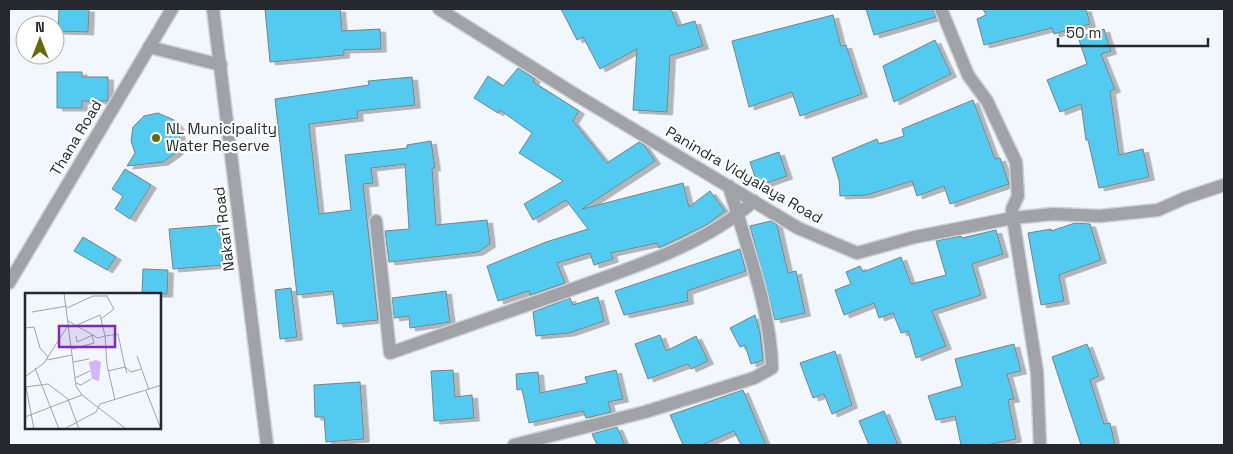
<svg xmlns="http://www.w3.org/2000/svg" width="1233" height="454" viewBox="0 0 1233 454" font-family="'Space Grotesk',sans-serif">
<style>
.building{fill:#52cbf0;stroke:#788488;filter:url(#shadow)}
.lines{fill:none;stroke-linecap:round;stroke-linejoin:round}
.minor-casing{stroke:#cdd2d7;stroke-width:15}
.minor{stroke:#a1a2a7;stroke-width:12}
.poi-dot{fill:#656909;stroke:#fff;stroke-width:2}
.labels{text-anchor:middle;stroke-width:4.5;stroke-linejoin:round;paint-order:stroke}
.poi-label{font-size:15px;fill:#25282c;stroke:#fff;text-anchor:start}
.street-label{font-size:15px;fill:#25282c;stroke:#fff}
.inset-road{fill:none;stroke:#a0a4a9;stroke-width:1}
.view{fill:#7b2cbf;fill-opacity:0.15;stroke:#7b2cbf;stroke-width:2.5}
.inset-edge{fill:none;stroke:#25282c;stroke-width:2.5}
</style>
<defs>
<filter id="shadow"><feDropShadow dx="5.5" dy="3" stdDeviation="0" flood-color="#0004"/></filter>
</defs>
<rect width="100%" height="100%" fill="#f2f7fd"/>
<g class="building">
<polygon points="59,9 89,9 88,32 58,31"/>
<polygon points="265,9 340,9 342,31 380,29 381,49 344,50 344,55 270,62"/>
<polygon points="561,9 671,9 678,26 695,21 703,46 670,56 667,112 633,110 637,49 600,69 583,37 577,40"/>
<polygon points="866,9 933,9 936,17 874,35"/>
<polygon points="983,9 1086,9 1090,24 1054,34 1052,28 984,45 977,19 986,15"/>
<polygon points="833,15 841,46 846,45 862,94 800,116 792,92 749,107 732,41"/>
<polygon points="1104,29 1111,51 1101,54 1115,89 1110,91 1119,155 1143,149 1149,177 1099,188 1088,140 1086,140 1081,104 1060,112 1047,80 1087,64 1078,37"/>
<polygon points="935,40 951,74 894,102 883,66"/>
<polygon points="518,68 535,79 533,82 579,111 573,121 607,163 639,142 644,145 655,161 582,209 683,183 689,207 710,191 725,211 708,224 659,248 657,243 611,253 613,259 594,265 590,253 557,263 565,283 530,295 529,291 498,301 487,266 546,242 588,229 566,200 533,220 524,204 563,181 519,153 532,133 500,110 498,113 474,98 488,76 503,86"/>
<polygon points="57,72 82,72 82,77 108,77 108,101 82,101 82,108 57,108"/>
<polygon points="412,77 415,105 357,111 358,118 309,124 319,214 351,210 345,155 407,148 407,145 431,141 435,168 432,168 436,225 487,220 490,244 478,252 389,262 385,231 409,229 405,164 371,168 373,183 363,184 378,320 337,324 333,291 297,295 275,99 369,85 368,81"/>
<polygon points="973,100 995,159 1000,158 1009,184 950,204 944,186 917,196 912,181 867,195 840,196 839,180 832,158 877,139 879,144 904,136 902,129"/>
<polygon points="158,113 174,120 179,127 180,144 177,152 163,162 127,166 135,153 131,141 133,127 144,116"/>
<polygon points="779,152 787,176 758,186 750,162"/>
<polygon points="125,169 151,185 130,219 115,209 123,196 112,189"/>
<polygon points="771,221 777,225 788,273 796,271 805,313 775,320 750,226"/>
<polygon points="1075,223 1090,224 1101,260 1059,275 1064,301 1041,305 1028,233 1051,229 1051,231"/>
<polygon points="220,225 223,265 173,269 169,229"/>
<polygon points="996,230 1003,254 972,264 981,295 932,311 946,346 916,358 908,331 901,333 893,313 879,318 874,303 844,315 835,290 851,284 846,272 860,266 863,272 901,257 911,284 946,275 936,241 961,236 962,238"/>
<polygon points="83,237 116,257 107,270 74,251"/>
<polygon points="740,249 746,271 687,291 688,301 624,315 615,291"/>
<polygon points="143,269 168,270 167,294 142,294"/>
<polygon points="291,288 297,337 280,339 275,290"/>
<polygon points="446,291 450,322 410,328 409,316 394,318 392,298"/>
<polygon points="598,297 604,321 569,333 536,336 533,312 570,298 573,305"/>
<polygon points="755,315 760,333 763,360 751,364 745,345 740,347 730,328"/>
<polygon points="660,335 666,351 696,336 708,361 691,369 688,364 648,379 635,344"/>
<polygon points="1014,344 1021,371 1007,374 1014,399 1008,400 1016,439 986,445 961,445 955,416 936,420 928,396 962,386 955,359"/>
<polygon points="1087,344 1099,376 1090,380 1104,424 1110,423 1115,445 1081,445 1052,357"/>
<polygon points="835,351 852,405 832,414 824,394 813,398 800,363"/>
<polygon points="453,370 455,397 472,395 474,418 434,421 431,371"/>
<polygon points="616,370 623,399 608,402 611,412 586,418 583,411 529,423 522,389 517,390 516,374 538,372 540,393 587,383 585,377"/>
<polygon points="360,382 364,439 326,442 324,417 315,417 314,385"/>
<polygon points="743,390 766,445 741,445 734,431 702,445 683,445 670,415"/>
<polygon points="884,411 898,445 869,445 859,421"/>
<polygon points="617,427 625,445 597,445 592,434"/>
</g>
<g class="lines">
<g class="minor-casing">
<g id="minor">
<polyline points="213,9 267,445"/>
<polyline points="439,9 581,98 798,228 857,253 915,237 1013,218 1037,372 1040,445"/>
<polyline points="941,9 968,75 987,101 1016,162 1018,196 1012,209 1013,218 1053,214 1100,216 1158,210 1185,198 1224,185"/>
<polyline points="149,47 221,65"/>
<path d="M376,221L390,353C450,332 510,311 570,290C633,267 703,246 754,201"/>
<polyline points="9,283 172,9"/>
<path d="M514,445L645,412L754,378L772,368C771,310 745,242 729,186"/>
</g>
</g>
<use href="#minor" class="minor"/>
</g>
<circle class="poi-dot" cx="156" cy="138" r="5"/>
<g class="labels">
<g class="poi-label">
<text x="166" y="134">NL Municipality<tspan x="166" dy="17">Water Reserve</tspan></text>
</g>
<g class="street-label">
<text transform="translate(76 138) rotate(-59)" y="5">Thana Road</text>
<text transform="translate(744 175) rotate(30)" y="5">Panindra Vidyalaya Road</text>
<text transform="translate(224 229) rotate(-97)" y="5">Nakari Road</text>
</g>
</g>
<g transform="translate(25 293)">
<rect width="136" height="136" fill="#f2f7fd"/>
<path d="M71,67L76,69L74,88L67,86L64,69Z" fill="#d3b5fb"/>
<path class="inset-road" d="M39,0L51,93L57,102M42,15L68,3H82M7,19L42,13M76,26L89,16L81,2M43,28L73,45L80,43L82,72L90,107M52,32L75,22L80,43L93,41L100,74L106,79L116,76M0,35L9,34L15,55L23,64M51,43L52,49L68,42M47,56L69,50L67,42M112,63L124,97M22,67L47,62M48,69L64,66M10,75L34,136M83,78L100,74L102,80M0,84L19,70L44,31M50,85L65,78M0,89L9,136M51,90L56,92L66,86M1,94L23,91L43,106L54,136M121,98L136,136M0,124L57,102L101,136M39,136L71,119L75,111L137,92"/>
<path class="view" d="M34,33H90V54H34Z"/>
<rect width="136" height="136" class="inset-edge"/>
</g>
<rect width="1233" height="454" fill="none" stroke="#25282c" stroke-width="20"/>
<g transform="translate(40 40)"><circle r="24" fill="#ffffff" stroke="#a8a9ab"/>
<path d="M0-4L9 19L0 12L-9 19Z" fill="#656909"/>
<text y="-8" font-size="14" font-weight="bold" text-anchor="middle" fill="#25282c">N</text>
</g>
<path d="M1058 38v8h150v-8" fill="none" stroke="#25282c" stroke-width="2.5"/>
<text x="1066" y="38" font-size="15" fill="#25282c" stroke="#ffffff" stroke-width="4" paint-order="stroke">50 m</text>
</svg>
